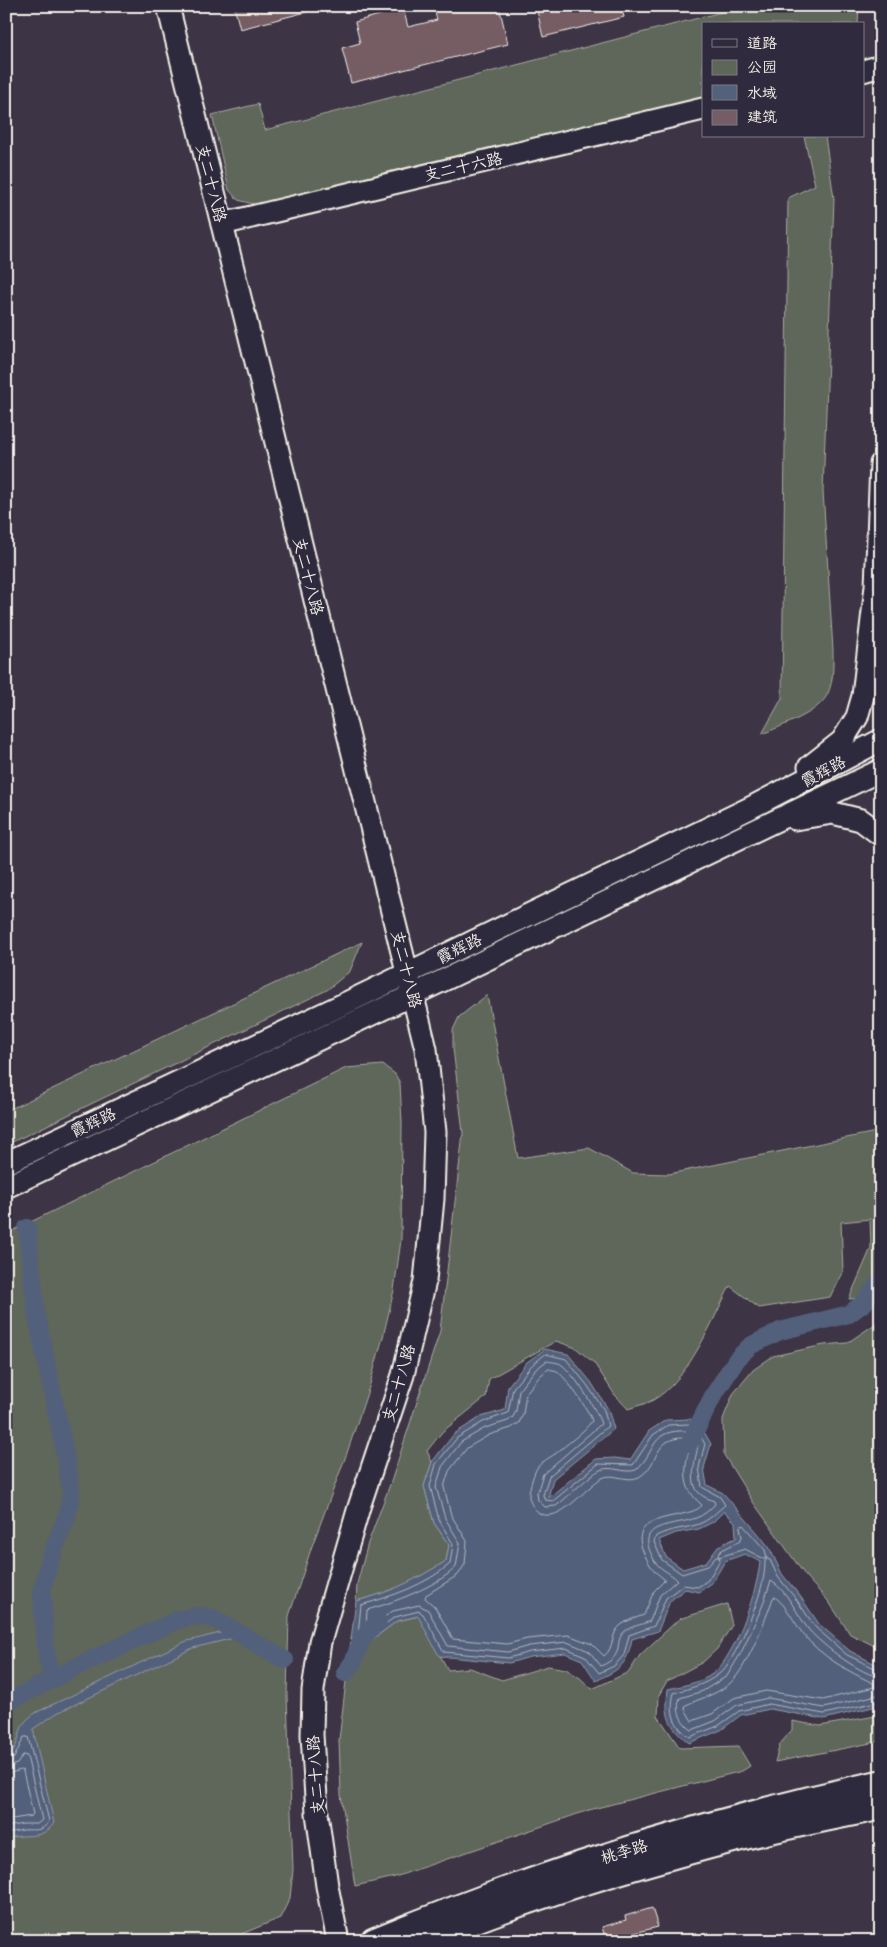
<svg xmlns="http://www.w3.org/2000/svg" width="887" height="1947" viewBox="0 0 887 1947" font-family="Itim,'LXGW WenKai TC',sans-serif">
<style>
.green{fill:#5e665a;stroke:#a9aca1}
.water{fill:#52617c;stroke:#939ba7;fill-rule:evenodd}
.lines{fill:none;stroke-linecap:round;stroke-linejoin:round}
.shore{stroke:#b3b7bd;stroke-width:1}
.canal{stroke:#52617c;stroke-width:18}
.building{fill:#745d64;stroke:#f4f1e8}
.tertiary-casing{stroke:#f4f1e8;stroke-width:25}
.secondary-casing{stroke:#f4f1e8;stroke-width:29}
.tertiary{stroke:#2f2a3d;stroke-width:21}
.secondary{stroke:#2f2a3d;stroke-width:25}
.labels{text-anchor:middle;stroke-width:5;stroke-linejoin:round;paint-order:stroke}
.street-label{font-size:16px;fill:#f4f1e8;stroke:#2f2a3d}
</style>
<rect width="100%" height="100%" fill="#3d3445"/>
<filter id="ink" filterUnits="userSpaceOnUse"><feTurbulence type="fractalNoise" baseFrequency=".02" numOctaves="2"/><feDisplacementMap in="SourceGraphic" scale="10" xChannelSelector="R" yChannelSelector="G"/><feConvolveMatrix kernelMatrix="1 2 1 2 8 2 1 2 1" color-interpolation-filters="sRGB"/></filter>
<g filter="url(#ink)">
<g class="green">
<polygon points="745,6 859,6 858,24 703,24 703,101 257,205 238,200 229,190 212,115 258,104 265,130"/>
<path d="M804,136H825L834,199L823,491L833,650C833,663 834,680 828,693C820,713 781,726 762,734L782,698L788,198L815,185Z"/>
<polygon points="362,942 350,971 327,990 6,1145 6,1111"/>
<path d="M487,995L518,1158L589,1148L633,1173L669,1174L881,1131V1297L849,1299L871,1248L870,1219L841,1222L843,1271L830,1297L759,1308L730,1286C712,1321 688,1381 653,1400C646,1404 636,1406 628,1409L615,1395L594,1363L576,1348L556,1341L489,1379L486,1397L442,1432L427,1451L432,1462L424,1486L434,1523L449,1545L446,1561C416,1580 391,1593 356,1601L357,1584L368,1543L391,1482L440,1331L463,1133L453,1048V1030L459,1017Z"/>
<polygon points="383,1065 395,1074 400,1083 402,1123 401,1240 394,1290 383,1337 370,1384 347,1453 312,1546 289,1616 287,1695 293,1870 290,1898 280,1918 225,1941 6,1941 6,1234 346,1068"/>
<polygon points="881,1320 881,1649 850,1634 829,1602 807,1578 753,1502 724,1455 723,1419 733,1394 753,1370 773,1356 824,1345 847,1343"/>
<polygon points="727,1604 732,1625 717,1649 703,1662 667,1681 659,1695 658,1716 680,1748 738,1746 750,1766 742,1771 589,1810 395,1877 355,1886 341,1795 339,1740 351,1639 373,1639 397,1621 419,1616 448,1670 470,1668 502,1680 548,1666 566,1669 580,1678 592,1689 629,1672 640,1655 679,1619"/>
<polygon points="881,1715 881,1741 775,1762 780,1744 792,1730 792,1721 820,1726"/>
</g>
<g class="water">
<path d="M545,1349L568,1354L591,1382L608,1409L614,1429L553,1479L548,1498L596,1459L615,1458L630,1460L649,1431L666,1420L690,1419L699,1423L711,1444L704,1468L707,1485L723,1493L757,1532L769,1547L782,1574L800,1596L819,1624L850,1651L881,1667V1705L824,1719L770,1709L741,1715L721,1730L689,1743C667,1724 665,1717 668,1689C685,1685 706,1682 718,1669C738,1647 757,1591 760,1562L745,1554L725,1561L712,1583L699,1592L685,1589L670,1601L658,1631L632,1639C626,1667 621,1668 596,1681L582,1660L565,1653L530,1657L509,1663L439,1656L418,1616L397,1621L373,1639H351L356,1601C390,1593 417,1579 446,1561L449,1545L434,1523L424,1486L432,1462L454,1434L481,1417L505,1410L508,1386L527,1362ZM724,1511L735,1522L736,1538L718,1546L706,1562L683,1569L666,1557L659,1540L676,1533L699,1529L713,1522Z"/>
<path d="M232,1630L242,1636L193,1648L57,1713L33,1729L54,1823C41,1842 25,1832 6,1839V1756C19,1751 17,1734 24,1723C27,1719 32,1715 37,1712L184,1642Z"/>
</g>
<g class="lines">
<g class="shore">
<path d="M546,1354L566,1359L587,1385L604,1410L608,1426L549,1476L543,1495L545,1500L553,1501L598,1464L633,1465L653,1435L668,1425L689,1424L695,1427L705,1444L699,1467L702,1487L720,1497L725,1505C717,1511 710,1520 699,1524C685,1529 672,1528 656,1536L654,1542L662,1560L682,1574L708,1566L716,1557H719L718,1554L722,1550L740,1541L742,1537L740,1527L743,1525L765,1550L767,1558L764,1559L745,1549L719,1557L720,1560L708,1580L698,1587L683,1585L666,1598L654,1626L629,1635L624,1655L614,1666L599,1673L585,1656L566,1648L530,1652L508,1658L444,1652L423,1614L419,1611L395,1617L371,1634H358L361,1605C393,1596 425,1585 450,1564L453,1544L439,1520L430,1486L436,1464L457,1438L483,1422L508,1413L513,1388L531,1366Z"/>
<path d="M547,1361C551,1362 559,1362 562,1365C574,1374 597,1410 601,1424L543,1474L537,1493L538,1500L545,1507L556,1506C567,1498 589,1475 600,1470C612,1465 624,1474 636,1470C658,1450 649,1429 688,1431L698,1445C696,1458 688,1481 699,1493C703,1497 709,1499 714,1501L715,1504C710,1510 704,1515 696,1518C672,1527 630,1521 656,1563C661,1570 671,1573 677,1580L660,1595L650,1621C642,1625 630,1626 624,1632C613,1643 626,1655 601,1666L589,1651L567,1642L529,1646L508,1652L448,1646L428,1610L419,1605L393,1611L370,1627H366L367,1610C392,1603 438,1586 456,1567L460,1543L445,1518L436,1487L442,1467L461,1442L485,1428L508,1421L513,1417L516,1411L519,1390L535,1370Z"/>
<path d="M549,1369C550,1370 556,1370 557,1371C565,1376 590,1412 592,1421C583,1433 567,1444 555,1454C549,1458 541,1462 537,1468C533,1475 529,1489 529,1497C530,1503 534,1509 539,1513C560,1525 585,1487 602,1478C613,1472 627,1483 639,1477C661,1464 652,1437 685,1438L690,1446C689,1452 686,1459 686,1466C684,1484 689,1494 702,1505C691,1521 626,1510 643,1551C648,1563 652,1570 664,1579V1581L654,1591L644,1615C636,1618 627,1620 621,1625C610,1633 615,1648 604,1656L592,1644L568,1635L527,1639L507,1644L453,1639L435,1607L425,1598L426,1595L458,1575L465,1564L467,1541L451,1515L444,1487L449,1471L467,1448L489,1435L511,1428L519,1423L523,1414L526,1393L540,1376Z"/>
<path d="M775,1597C787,1606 794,1622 803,1634C819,1655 849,1672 873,1683L874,1687L823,1700L766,1691L734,1698L712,1714L692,1721L685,1709L686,1705C701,1698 713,1696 728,1685C745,1673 766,1619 773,1598Z"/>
<path d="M881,1671L847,1655L815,1627L796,1599L778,1577L770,1560L767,1559L765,1561C765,1569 764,1577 762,1584C758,1604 735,1662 719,1674C705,1685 690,1688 674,1693C669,1712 674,1727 690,1737L718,1726L739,1711L769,1704L824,1714L881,1701"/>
<path d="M881,1677C862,1676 822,1645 809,1630C797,1615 788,1591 771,1581L762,1607L741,1653L727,1676L703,1691L680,1698C675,1710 681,1723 692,1730L715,1721L737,1705L768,1698L824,1708L881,1694"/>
<path d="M6,1760L14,1758L24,1737H28L49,1821C42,1833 34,1829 23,1830C17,1831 12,1832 6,1834"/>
<polyline points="6,1767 17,1764 23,1755 27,1756 42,1820 37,1824 23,1824 6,1827"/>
<polyline points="6,1774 21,1770 23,1771 33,1814 31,1816 6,1820"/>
</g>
<g class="canal">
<polyline points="27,1228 36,1312 67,1464 71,1493 68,1512 50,1560 42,1590 45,1646 52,1680"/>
<polyline points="689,1444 713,1396 737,1359 750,1346 780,1331 849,1314 865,1302 881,1281"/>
<polyline points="345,1673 353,1662 362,1639 378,1621"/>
<polyline points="6,1703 80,1665 160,1628 180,1619 197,1616 213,1618 285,1660"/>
</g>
</g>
<g class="building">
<polygon points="234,6 310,6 310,11 240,29"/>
<polygon points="445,6 483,6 484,10 499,6 508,44 351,83 342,48 360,43 355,22 403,8 408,27 437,20 434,9"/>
<polygon points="536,6 621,6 624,17 543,37"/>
<polygon points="652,1908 658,1927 606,1940 602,1927 626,1920 625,1916"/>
</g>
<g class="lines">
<g class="tertiary-casing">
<g id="tertiary">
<polyline points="168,6 426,1049 435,1132 433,1199 425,1281 403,1375 359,1507 320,1642 313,1690 312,1735 317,1813 327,1886 338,1941"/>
<polyline points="863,71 881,66"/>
<polyline points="222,224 703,109"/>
<polyline points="809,767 842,741 857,717 863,696 876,586 881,464"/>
<polyline points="795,819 833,813 861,820 881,835"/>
<polyline points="6,1163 344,1004 750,808 881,740"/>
<polyline points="6,1187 446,979 881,770"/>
</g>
</g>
<g class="secondary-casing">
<g id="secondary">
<path d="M374,1941C538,1873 707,1821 881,1783"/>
<path d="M422,1941C527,1897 637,1864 747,1836C791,1825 836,1816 881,1807"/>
</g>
</g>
<use href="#tertiary" class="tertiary"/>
<use href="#secondary" class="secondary"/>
</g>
</g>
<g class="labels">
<g class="street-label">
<text transform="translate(463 166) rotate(-13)" y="6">支二十六路</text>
<text transform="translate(212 183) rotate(76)" y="6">支二十八路</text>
<text transform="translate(309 576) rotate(76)" y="6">支二十八路</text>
<text transform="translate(823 771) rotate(-28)" y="6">霞辉路</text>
<text transform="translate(459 948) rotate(-26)" y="6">霞辉路</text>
<text transform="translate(407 969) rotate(76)" y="6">支二十八路</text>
<text transform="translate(93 1122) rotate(-25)" y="6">霞辉路</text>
<text transform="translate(398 1383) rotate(-74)" y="6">支二十八路</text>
<text transform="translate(315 1775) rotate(-94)" y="6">支二十八路</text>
<text transform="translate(624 1851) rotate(-17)" y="6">桃李路</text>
</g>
</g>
<rect width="887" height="1947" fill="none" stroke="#2f2a3d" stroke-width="25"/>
<rect x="12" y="12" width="862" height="1922" fill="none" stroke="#f4f1e8" stroke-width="2" filter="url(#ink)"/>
<rect x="702" y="22" width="162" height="115" fill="#2f2a3d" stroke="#7e7a81"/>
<rect x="712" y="39" width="25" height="8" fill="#2f2a3d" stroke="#7e7a81"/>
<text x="747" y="48" font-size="15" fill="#f4f1e8">道路</text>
<rect x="712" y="60" width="25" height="15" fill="#5e665a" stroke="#7e7a81"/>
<text x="747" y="72" font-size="15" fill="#f4f1e8">公园</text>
<rect x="712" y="85" width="25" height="15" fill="#52617c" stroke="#7e7a81"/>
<text x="747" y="98" font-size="15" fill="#f4f1e8">水域</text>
<rect x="712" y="110" width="25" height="15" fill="#745d64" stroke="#7e7a81"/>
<text x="747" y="122" font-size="15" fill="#f4f1e8">建筑</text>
</svg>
